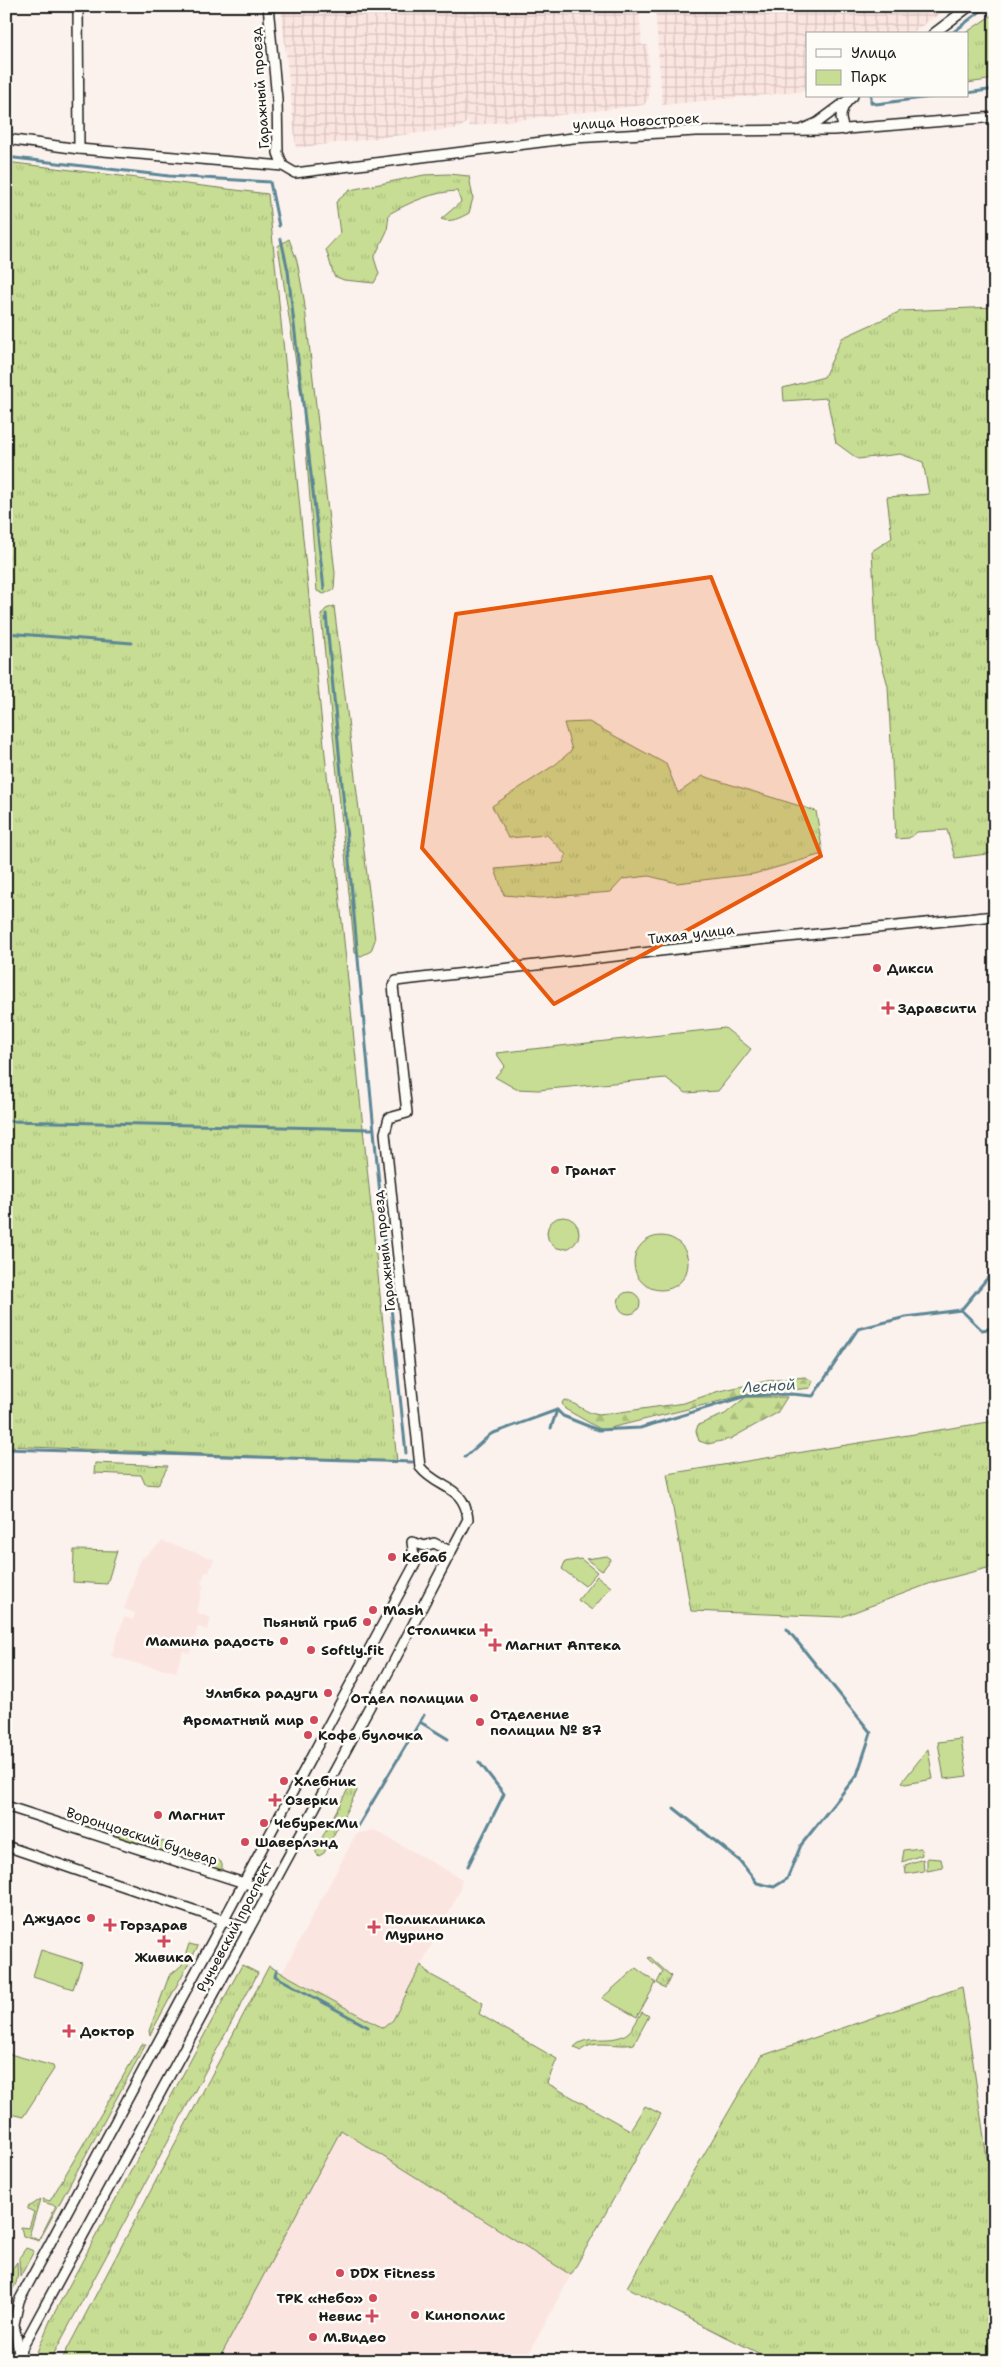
<svg xmlns="http://www.w3.org/2000/svg" width="1001" height="2367" viewBox="0 0 1001 2367" font-family="'Shantell Sans',sans-serif">
<style>
.built{fill:#fbe5e1}
.industrial{fill:url(#industrial-grid)}
.grass{fill:url(#grass-tufts);stroke:#727c58}
.forest{fill:url(#forest-firs);stroke:#727c58}
.green{fill:#c7dd93;stroke:#727c58}
.lines{fill:none;stroke-linecap:round;stroke-linejoin:round}
.stream{stroke:#5b8695;stroke-width:3}
.minor-casing{stroke:#1c1c1c;stroke-width:12}
.minor{stroke:#fdfcf7;stroke-width:9}
.marked{fill:#e8590c;fill-opacity:0.2;stroke:#e8590c;stroke-width:4;stroke-linejoin:round}
.poi-dot{fill:#d1495b;stroke:#fdfcf7;stroke-width:2}
.labels{text-anchor:middle;stroke-width:5;stroke-linejoin:round;paint-order:stroke}
.street-label{font-size:14px;fill:#1c1c1c;stroke:#fdfcf7}
.poi-label{font-size:14px;font-weight:bold;fill:#1c1c1c;stroke:#fdfcf7;text-anchor:start}
.water-label{font-size:15px;font-style:italic;fill:#415a63;stroke:#fdfcf7}
</style>
<defs>
<pattern id="industrial-grid" width="8" height="8" patternUnits="userSpaceOnUse" patternTransform="scale(1.25)"><rect width="8" height="8" fill="#fbe5e1"/><path d="M0 4h8M4 0v8" fill="none" stroke="#d7c4c0"/></pattern>
<pattern id="grass-tufts" width="24" height="20" patternUnits="userSpaceOnUse" patternTransform="scale(1.25)"><rect width="24" height="20" fill="#c7dd93"/><path d="M3 7l-1-3M5 7V3M7 7l1-3M15 17l-1-3M17 17v-4M19 17l1-3" fill="none" stroke="#aabd7e"/></pattern>
<pattern id="forest-firs" width="22" height="20" patternUnits="userSpaceOnUse" patternTransform="scale(1.25)"><rect width="22" height="20" fill="#c7dd93"/><path d="M5 1l3.5 6h-7zM16 11l3.5 6h-7z" fill="#aabd7e"/></pattern>
</defs>
<rect width="100%" height="100%" fill="#fcf2ed"/>
<filter id="ink" filterUnits="userSpaceOnUse"><feTurbulence type="fractalNoise" baseFrequency=".02" numOctaves="2"/><feDisplacementMap in="SourceGraphic" scale="10" xChannelSelector="R" yChannelSelector="G"/><feConvolveMatrix kernelMatrix="1 2 1 2 8 2 1 2 1" color-interpolation-filters="sRGB"/></filter>
<g filter="url(#ink)">
<g class="built">
<polygon points="163,1541 214,1559 209,1573 205,1572 201,1584 204,1585 196,1612 211,1618 208,1630 198,1627 190,1653 183,1651 176,1672 142,1665 111,1656 124,1617 133,1620 135,1613 124,1609 140,1560"/>
<polygon points="375,1830 462,1879 460,1891 393,2020 383,2028 282,1973 356,1834"/>
<polygon points="341,2130 571,2275 525,2361 218,2361"/>
</g>
<g class="industrial">
<polygon points="281,6 639,6 642,45 648,45 649,98 644,105 469,126 468,121 460,128 296,148"/>
<polygon points="655,6 951,6 910,34 807,34 807,91 662,105"/>
</g>
<g class="grass">
<polygon points="995,13 995,79 967,83 967,34 964,34"/>
<polygon points="6,162 268,194 397,1462 6,1446"/>
<path d="M449,174L469,176L473,198L469,213C460,218 451,223 441,219L461,202L457,191C433,192 410,202 389,214L387,231L374,258L379,274L374,283L344,280L334,276L326,249L340,234L336,202L350,190L424,175Z"/>
<polygon points="289,239 297,261 304,299 335,573 334,589 324,594 317,591 303,408 278,246"/>
<polygon points="995,307 995,853 955,858 947,830 917,832 909,838 896,839 888,686 877,646 872,551 892,538 887,497 929,494 923,462 900,454 858,459 836,443 827,398 784,401 783,388 824,377 842,338 901,311"/>
<polygon points="334,606 375,940 371,951 361,956 355,953 321,615 326,609"/>
<polygon points="589,722 666,764 678,793 703,776 816,811 823,854 754,874 677,883 649,876 623,879 611,892 540,898 504,895 495,869 563,863 566,855 547,835 508,838 492,806 556,764 572,750 564,723"/>
<polygon points="995,1421 995,1566 934,1582 841,1617 691,1611 667,1474"/>
<polygon points="95,1463 168,1466 158,1485 145,1484 141,1475 94,1473"/>
<polygon points="352,1785 355,1785 357,1791 324,1853 319,1856 316,1853 316,1849 349,1787"/>
<polygon points="78,1814 217,1859 222,1863 222,1872 80,1826 76,1819"/>
<polygon points="189,1944 198,1946 150,2035 149,2031 169,1976 182,1965"/>
<polygon points="650,1957 671,1976 665,1988 657,1983 663,1971 648,1958"/>
<polygon points="242,1965 258,1973 50,2361 35,2357 50,2321"/>
<polygon points="421,1965 429,1974 483,2003 479,2014 557,2059 547,2083 630,2130 645,2106 661,2114 571,2275 341,2130 218,2361 61,2361 269,1966 383,2028 393,2020"/>
<polygon points="962,1987 987,2158 995,2158 995,2361 774,2361 627,2287 761,2056"/>
<path d="M642,2012L649,2016L634,2044C617,2048 595,2038 580,2051L574,2047C589,2032 612,2046 629,2032C635,2026 638,2018 642,2012Z"/>
<polygon points="142,2044 146,2044 39,2241 23,2236 21,2227 29,2228 34,2212 28,2209 28,2207 40,2199 29,2236 39,2240 56,2206 43,2202 43,2199 50,2201"/>
<polygon points="26,2248 34,2251 20,2277 19,2258"/>
<path d="M17,2262C18,2276 19,2286 6,2295V2278Z"/>
</g>
<g class="forest">
<path d="M805,1377L813,1381L810,1388L745,1395L602,1430L565,1409L562,1403L564,1400C577,1403 585,1413 599,1415L684,1403L719,1391L767,1381Z"/>
<polygon points="746,1397 787,1397 777,1413 730,1439 708,1444 699,1441 696,1431 698,1425 725,1414"/>
</g>
<g class="green">
<polygon points="725,1028 751,1049 718,1091 686,1093 666,1078 538,1090 516,1089 495,1077 505,1066 496,1053"/>
<circle cx="563" cy="1233" r="16"/>
<circle cx="661" cy="1263" r="27"/>
<circle cx="629" cy="1303" r="11"/>
<polygon points="74,1550 117,1551 107,1584 73,1582"/>
<polygon points="607,1556 611,1559 602,1571 586,1559"/>
<polygon points="581,1559 597,1572 585,1586 562,1569 565,1562"/>
<polygon points="597,1576 611,1587 592,1610 578,1600"/>
<polygon points="961,1739 967,1776 944,1779 938,1742"/>
<polygon points="928,1749 933,1779 905,1784 902,1782"/>
<polygon points="921,1848 922,1855 902,1862 904,1850"/>
<polygon points="927,1858 941,1859 943,1868 927,1871"/>
<polygon points="923,1859 924,1871 906,1874 905,1865"/>
<polygon points="41,1950 82,1963 73,1989 33,1976"/>
<polygon points="636,1968 656,1983 637,2017 602,1998"/>
<polygon points="6,2053 53,2066 54,2069 23,2117 6,2113"/>
</g>
<g class="lines">
<g class="stream">
<polyline points="951,34 987,6"/>
<polyline points="967,93 995,89"/>
<polyline points="871,96 871,102 876,104 938,96"/>
<polyline points="6,157 169,176 270,182 279,226"/>
<polyline points="281,239 288,271 324,589"/>
<path d="M326,614C353,894 376,1174 406,1453"/>
<polyline points="6,633 132,643"/>
<polyline points="6,1121 372,1129"/>
<polyline points="961,1310 982,1330 995,1328"/>
<polyline points="551,1428 557,1410"/>
<polyline points="6,1449 412,1462"/>
<polyline points="465,1457 491,1434 557,1410 563,1416 598,1430 640,1428 746,1396 791,1394 813,1396 858,1329 906,1317 961,1310 995,1269"/>
<polyline points="420,1722 448,1739"/>
<polyline points="674,1808 740,1861 757,1883 774,1887 787,1879 801,1845 857,1775 871,1733 787,1629"/>
<polyline points="357,1828 424,1715"/>
<polyline points="468,1866 504,1794 479,1762"/>
<polyline points="277,1970 275,1976 368,2027"/>
</g>
<g class="minor-casing">
<g id="minor">
<polyline points="78,6 79,149"/>
<polyline points="268,6 277,99 278,153 283,166 295,173 573,138 696,131 834,130 995,117"/>
<polyline points="933,34 970,6"/>
<polyline points="803,129 817,123 848,100"/>
<path d="M845,130C837,117 842,105 853,96"/>
<polyline points="6,139 79,149 283,166"/>
<polyline points="6,1806 269,1891"/>
<polyline points="6,1846 249,1929"/>
<polyline points="19,2353 14,2324 19,2301 415,1564 412,1542 425,1546 434,1543 450,1551"/>
<path d="M15,2361L391,1667L468,1519C464,1484 438,1490 420,1467L385,1133L389,1118L407,1113L393,986L396,981L404,980L748,941L995,916"/>
</g>
</g>
<use href="#minor" class="minor"/>
</g>
</g>
<path class="marked" d="M711,577L821,856L554,1004L422,848L456,614Z"/>
<g class="poi-dot">
<circle cx="877" cy="968" r="5"/>
<path d="M885.5 1000.5h5v5h5v5h-5v5h-5v-5h-5v-5h5z"/>
<circle cx="555" cy="1170" r="5"/>
<circle cx="392" cy="1557" r="5"/>
<circle cx="373" cy="1610" r="5"/>
<circle cx="367" cy="1622" r="5"/>
<path d="M483.5 1622.5h5v5h5v5h-5v5h-5v-5h-5v-5h5z"/>
<circle cx="284" cy="1641" r="5"/>
<path d="M492.5 1637.5h5v5h5v5h-5v5h-5v-5h-5v-5h5z"/>
<circle cx="311" cy="1650" r="5"/>
<circle cx="328" cy="1693" r="5"/>
<circle cx="474" cy="1698" r="5"/>
<circle cx="314" cy="1720" r="5"/>
<circle cx="480" cy="1722" r="5"/>
<circle cx="308" cy="1735" r="5"/>
<circle cx="284" cy="1781" r="5"/>
<path d="M272.5 1792.5h5v5h5v5h-5v5h-5v-5h-5v-5h5z"/>
<circle cx="158" cy="1815" r="5"/>
<circle cx="264" cy="1823" r="5"/>
<circle cx="245" cy="1842" r="5"/>
<circle cx="91" cy="1918" r="5"/>
<path d="M107.5 1917.5h5v5h5v5h-5v5h-5v-5h-5v-5h5z"/>
<path d="M371.5 1919.5h5v5h5v5h-5v5h-5v-5h-5v-5h5z"/>
<path d="M161.5 1933.5h5v5h5v5h-5v5h-5v-5h-5v-5h5z"/>
<path d="M66.5 2023.5h5v5h5v5h-5v5h-5v-5h-5v-5h5z"/>
<circle cx="340" cy="2273" r="5"/>
<circle cx="373" cy="2298" r="5"/>
<circle cx="415" cy="2315" r="5"/>
<path d="M369.5 2308.5h5v5h5v5h-5v5h-5v-5h-5v-5h5z"/>
<circle cx="313" cy="2337" r="5"/>
</g>
<g class="labels">
<g class="street-label">
<text transform="translate(260 88) rotate(-94)" y="5">Гаражный проезд</text>
<text transform="translate(636 121) rotate(-3)" y="5">улица Новостроек</text>
<text transform="translate(691 934) rotate(-7)" y="5">Тихая улица</text>
<text transform="translate(384 1251) rotate(-96)" y="5">Гаражный проезд</text>
<text transform="translate(142 1836) rotate(18)" y="5">Воронцовский бульвар</text>
<text transform="translate(234 1927) rotate(-62)" y="5">Ручьевский проспект</text>
</g>
<g class="poi-label">
<text x="887" y="973">Дикси</text>
<text x="898" y="1013">Здравсити</text>
<text x="565" y="1175">Гранат</text>
<text x="402" y="1562">Кебаб</text>
<text x="383" y="1615">Mash</text>
<text x="357" y="1627" text-anchor="end">Пьяный гриб</text>
<text x="476" y="1635" text-anchor="end">Столички</text>
<text x="274" y="1646" text-anchor="end">Мамина радость</text>
<text x="505" y="1650">Магнит Аптека</text>
<text x="321" y="1655">Softly.fit</text>
<text x="318" y="1698" text-anchor="end">Улыбка радуги</text>
<text x="464" y="1703" text-anchor="end">Отдел полиции</text>
<text x="490" y="1719">Отделение<tspan x="490" dy="16">полиции № 87</tspan></text>
<text x="304" y="1725" text-anchor="end">Ароматный мир</text>
<text x="318" y="1740">Кофе булочка</text>
<text x="294" y="1786">Хлебник</text>
<text x="285" y="1805">Озерки</text>
<text x="168" y="1820">Магнит</text>
<text x="274" y="1828">ЧебурекМи</text>
<text x="255" y="1847">Шаверлэнд</text>
<text x="81" y="1923" text-anchor="end">Джудос</text>
<text x="385" y="1924">Поликлиника<tspan x="385" dy="16">Мурино</tspan></text>
<text x="120" y="1930">Горздрав</text>
<text x="164" y="1962" text-anchor="middle">Живика</text>
<text x="80" y="2036">Доктор</text>
<text x="350" y="2278">DDX Fitness</text>
<text x="363" y="2303" text-anchor="end">ТРК «Небо»</text>
<text x="425" y="2320">Кинополис</text>
<text x="362" y="2321" text-anchor="end">Невис</text>
<text x="323" y="2342">М.Видео</text>
</g>
<g class="water-label">
<text transform="translate(769 1386) rotate(-3)" y="5">Лесной</text>
</g>
</g>
<rect width="1001" height="2367" fill="none" stroke="#fdfcf7" stroke-width="25"/>
<rect x="12" y="12" width="976" height="2342" fill="none" stroke="#1c1c1c" stroke-width="2" filter="url(#ink)"/>
<rect x="806" y="32" width="162" height="65" fill="#fdfcf7" stroke="#a3a29f"/>
<rect x="816" y="49" width="25" height="8" fill="#fdfcf7" stroke="#a3a29f"/>
<text x="851" y="58" font-size="15" fill="#1c1c1c">Улица</text>
<rect x="816" y="70" width="25" height="15" fill="#c7dd93" stroke="#a3a29f"/>
<text x="851" y="82" font-size="15" fill="#1c1c1c">Парк</text>
</svg>
